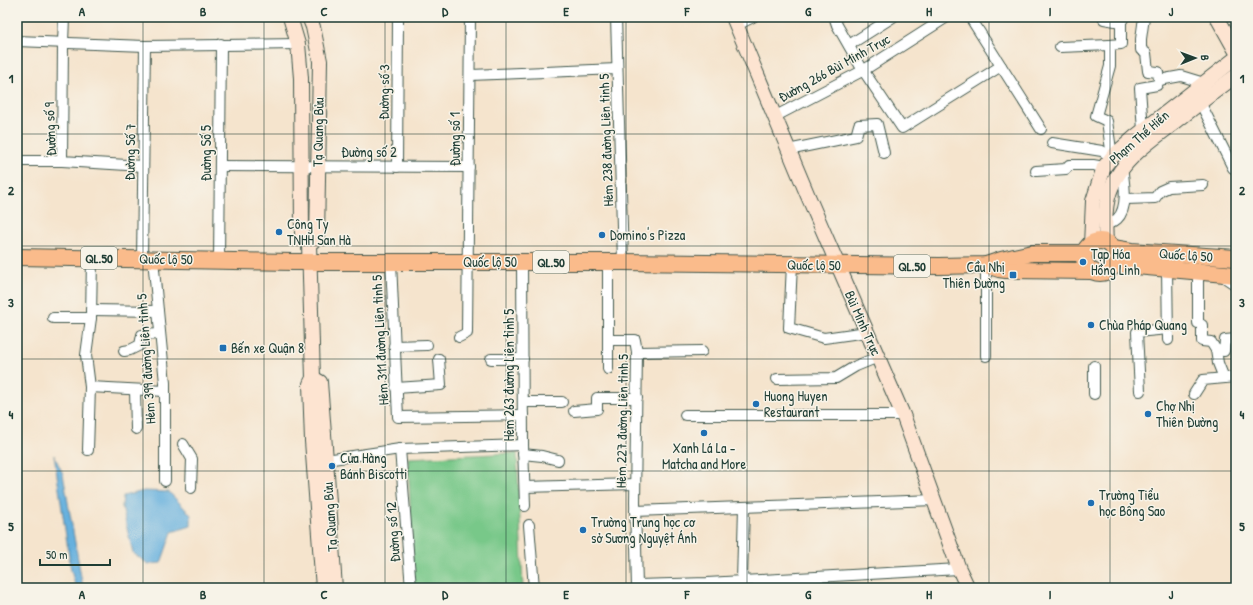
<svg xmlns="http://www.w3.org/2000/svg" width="1253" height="605" viewBox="0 0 1253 605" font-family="'Patrick Hand',sans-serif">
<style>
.green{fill:#78c889;stroke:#4c825e}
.water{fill:#66b0de;stroke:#427689}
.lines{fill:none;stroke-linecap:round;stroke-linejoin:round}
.street-casing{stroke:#3f564b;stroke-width:12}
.secondary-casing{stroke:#3f564b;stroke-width:16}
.primary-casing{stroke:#3f564b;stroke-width:18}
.street{stroke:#fff;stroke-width:10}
.secondary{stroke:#fde4d1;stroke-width:14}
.primary{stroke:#fabb8b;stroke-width:16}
.grid{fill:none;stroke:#1f3d34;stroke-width:1;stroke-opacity:0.55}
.poi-dot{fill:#1f6fb2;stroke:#f7f3e8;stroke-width:1.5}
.labels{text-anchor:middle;stroke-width:3;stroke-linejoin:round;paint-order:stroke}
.shield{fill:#f7f3e8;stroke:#60746a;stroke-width:1}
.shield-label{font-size:13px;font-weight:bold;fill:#1f3d34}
.street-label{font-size:14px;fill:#1f3d34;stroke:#f7f3e8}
.poi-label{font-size:14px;fill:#1f3d34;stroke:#f7f3e8;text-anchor:start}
.neatline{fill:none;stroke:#1f3d34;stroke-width:1.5}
.grid-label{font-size:13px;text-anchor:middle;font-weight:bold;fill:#1f3d34}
</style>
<rect width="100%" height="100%" fill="#f7f3e8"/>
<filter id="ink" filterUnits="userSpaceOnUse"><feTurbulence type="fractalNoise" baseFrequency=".025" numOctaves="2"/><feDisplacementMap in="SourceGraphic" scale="8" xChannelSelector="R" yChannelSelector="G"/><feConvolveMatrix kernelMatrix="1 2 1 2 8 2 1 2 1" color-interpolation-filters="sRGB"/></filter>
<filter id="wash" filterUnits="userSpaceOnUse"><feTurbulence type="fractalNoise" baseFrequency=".012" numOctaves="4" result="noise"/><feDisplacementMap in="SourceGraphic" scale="16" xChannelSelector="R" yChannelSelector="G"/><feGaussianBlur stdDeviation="0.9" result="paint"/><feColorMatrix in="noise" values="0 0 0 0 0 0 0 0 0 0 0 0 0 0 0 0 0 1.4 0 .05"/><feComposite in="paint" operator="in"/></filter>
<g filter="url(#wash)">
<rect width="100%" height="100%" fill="#f5e4cd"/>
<polygon class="green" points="517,453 523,588 414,588 408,458"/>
<g class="water">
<polygon points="54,455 63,474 83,588 76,588 71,570"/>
<polygon points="144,491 169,492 191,515 191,526 178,530 172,532 161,563 148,564 133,553 122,507 123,496"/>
</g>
</g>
<g filter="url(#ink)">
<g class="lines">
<g class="street-casing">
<g id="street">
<polyline points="64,17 63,43 62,161 143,166"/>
<polyline points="616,17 623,262"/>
<polyline points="970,17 1041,129"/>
<polyline points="1104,17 1104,19 1121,22"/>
<polyline points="835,19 837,25 861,67 902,128 1001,66"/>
<polyline points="737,25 753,17"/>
<polyline points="17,41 145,46 298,44"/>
<polyline points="849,45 893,17"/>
<polyline points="1060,47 1110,45"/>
<polyline points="470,75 617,69"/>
<polyline points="1159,80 1181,76 1204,83"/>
<polyline points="1200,102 1233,168"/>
<polyline points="774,117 864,70 947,17"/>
<polyline points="1143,130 1140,88 1157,85 1159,80 1158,72 1148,71 1146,53 1141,50 1141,39 1144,17"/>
<polyline points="1052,143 1102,151 1112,157"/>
<polyline points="788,150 856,136 859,125 877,124 884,153"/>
<polyline points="1112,157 1107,121 1096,116 1110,66 1110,45 1121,44 1121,22 1124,17"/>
<polyline points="17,161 62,161"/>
<polyline points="220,166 469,167"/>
<polyline points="397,167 398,17"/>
<polyline points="1036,171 1066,169 1069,165 1093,165 1104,167"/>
<polyline points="1126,199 1155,198 1160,191 1169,187 1203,185"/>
<path d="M1106,225C1110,223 1114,222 1117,219C1129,208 1124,181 1122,167"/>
<polyline points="142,259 145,46"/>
<polyline points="153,259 165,383 165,481"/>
<polyline points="219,261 221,44"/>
<polyline points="391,262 398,417 523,415"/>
<polyline points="522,262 523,445 525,506"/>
<polyline points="608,262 608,340 635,340 637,352 635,502 637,588"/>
<polyline points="792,264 789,328 824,338 867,332"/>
<polyline points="1167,269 1168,340"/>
<polyline points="1198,271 1198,323 1202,325 1202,341 1211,342 1216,350 1218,363 1224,378"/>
<polyline points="1221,275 1233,283 1236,284"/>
<polyline points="91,310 158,311"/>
<polyline points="53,318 91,318"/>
<polyline points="459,337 467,333 470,17"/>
<polyline points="608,340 608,369"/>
<polyline points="394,346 427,345"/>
<polyline points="1216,350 1224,351 1225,340 1236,339"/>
<polyline points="124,351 130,350 140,345 142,335 160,334"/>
<polyline points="637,352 702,351"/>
<polyline points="986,356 986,265"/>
<polyline points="491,359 523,359"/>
<polyline points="1094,366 1094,394"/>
<polyline points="777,379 836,378 856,366 878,357"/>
<polyline points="90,387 165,391"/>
<polyline points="396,388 441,385 439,359"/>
<polyline points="135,390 136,429"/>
<polyline points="1140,391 1137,332 1168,329"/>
<polyline points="1194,394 1203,380 1236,377"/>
<polyline points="523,402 562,402"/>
<polyline points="574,411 597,409 597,398 637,398"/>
<polyline points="685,415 903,415"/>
<polyline points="183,444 192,459 191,488"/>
<polyline points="400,449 411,588"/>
<polyline points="88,450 90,387 86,355 91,318 92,258"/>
<polyline points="523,454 542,456 558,460"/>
<polyline points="326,460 400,449 523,445"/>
<polyline points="525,487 635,484"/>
<polyline points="635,511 935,500"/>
<polyline points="529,525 534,588"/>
<polyline points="742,581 744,507"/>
<polyline points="637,585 707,583 959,569"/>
</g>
</g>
<g class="secondary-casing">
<g id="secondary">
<polyline points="290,17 298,44 301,78 302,234 309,244 313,378 310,384 312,441 323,588"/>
<polyline points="309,17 313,27 320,61 317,238 309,244"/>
<polyline points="733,17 808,196 867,332 903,415 959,569 968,588"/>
<polyline points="1217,17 1236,51"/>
<path d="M1106,243C1105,224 1104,203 1112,186C1124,157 1154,139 1178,120C1197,105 1216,90 1236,76"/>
<polyline points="1091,244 1093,201 1104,167 1112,157 1136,136 1236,58"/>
<polyline points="313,378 320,382 326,460 335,588"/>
</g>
</g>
<g class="primary-casing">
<g id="primary">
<circle cx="1100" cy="257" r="16"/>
<polyline points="1113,248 1131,251 1236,258"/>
<polyline points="17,257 294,262 623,262 939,266 986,265 1001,260 1032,253 1085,253"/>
<polyline points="1114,264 1236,275"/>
<polyline points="986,265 999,269 1006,270 1091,271"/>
</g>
</g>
<use href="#street" class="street"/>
<use href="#secondary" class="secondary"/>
<use href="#primary" class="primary"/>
</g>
</g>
<path class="grid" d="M143,17V588M264,17V588M385,17V588M506,17V588M626,17V588M747,17V588M868,17V588M989,17V588M1110,17V588M17,134H1236M17,246H1236M17,359H1236M17,471H1236"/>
<g class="poi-dot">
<circle cx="279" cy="232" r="4"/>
<circle cx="602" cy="235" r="4"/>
<circle cx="1083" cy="262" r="4"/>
<rect x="1009" y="271" width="8" height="8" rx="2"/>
<circle cx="1091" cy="325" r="4"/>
<rect x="219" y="344" width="8" height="8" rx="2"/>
<circle cx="756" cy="404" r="4"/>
<circle cx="1148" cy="414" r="4"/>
<circle cx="704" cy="433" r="4"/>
<circle cx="332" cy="466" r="4"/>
<circle cx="1091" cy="503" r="4"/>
<circle cx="583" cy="530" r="4"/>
</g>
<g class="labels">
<g class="shield">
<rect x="81" y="247" width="36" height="22" rx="3"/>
<rect x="533" y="251" width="36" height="22" rx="3"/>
<rect x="894" y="255" width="36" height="22" rx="3"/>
</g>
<g class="shield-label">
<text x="99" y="263">QL.50</text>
<text x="551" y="267">QL.50</text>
<text x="912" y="271">QL.50</text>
</g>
<g class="street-label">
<text transform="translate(834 68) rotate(-29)" y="5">Đường 266 Bùi Minh Trực</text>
<text transform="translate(384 92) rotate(-89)" y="5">Đường số 3</text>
<text transform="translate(50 129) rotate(-92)" y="5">Đường số 9</text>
<text transform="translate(318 132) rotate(-89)" y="5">Tạ Quang Bửu</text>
<text transform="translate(1139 137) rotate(-41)" y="5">Phạm Thế Hiển</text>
<text transform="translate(455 139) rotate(-90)" y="5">Đường số 1</text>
<text transform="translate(606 140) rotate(-92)" y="5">Hẻm 238 đường Liên tỉnh 5</text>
<text transform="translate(130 152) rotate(-89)" y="5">Đường Số 7</text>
<text x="369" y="157">Đường số 2</text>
<text transform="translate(206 153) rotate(-90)" y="5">Đường Số 5</text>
<text transform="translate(1186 255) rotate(4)" y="5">Quốc lộ 50</text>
<text transform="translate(166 259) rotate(1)" y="5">Quốc lộ 50</text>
<text x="490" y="267">Quốc lộ 50</text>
<text transform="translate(814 265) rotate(1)" y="5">Quốc lộ 50</text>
<text transform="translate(863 323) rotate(66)" y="5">Bùi Minh Trực</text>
<text transform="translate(380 340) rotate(-93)" y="5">Hẻm 311 đường Liên tỉnh 5</text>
<text transform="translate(146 359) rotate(-94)" y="5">Hẻm 399 đường Liên tỉnh 5</text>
<text transform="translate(509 375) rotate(-90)" y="5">Hẻm 263 đường Liên tỉnh 5</text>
<text transform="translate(622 421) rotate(-89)" y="5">Hẻm 227 đường Liên tỉnh 5</text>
<text transform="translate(330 517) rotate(-94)" y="5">Tạ Quang Bửu</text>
<text transform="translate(393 532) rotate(-94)" y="5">Đường số 12</text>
</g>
<g class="poi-label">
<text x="287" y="229">Công Ty<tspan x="287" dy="16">TNHH San Hà</tspan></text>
<text x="610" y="240">Domino's Pizza</text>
<text x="1091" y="259">Tạp Hóa<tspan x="1091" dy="16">Hồng Linh</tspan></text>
<text x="1005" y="272" text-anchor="end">Cầu Nhị<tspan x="1005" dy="16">Thiên Đường</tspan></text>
<text x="1099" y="330">Chùa Pháp Quang</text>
<text x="231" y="353">Bến xe Quận 8</text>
<text x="764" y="401">Huong Huyen<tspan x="764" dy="16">Restaurant</tspan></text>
<text x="1156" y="411">Chợ Nhị<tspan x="1156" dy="16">Thiên Đường</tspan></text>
<text x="704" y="453" text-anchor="middle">Xanh Lá La -<tspan x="704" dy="16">Matcha and More</tspan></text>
<text x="340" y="463">Cửa Hàng<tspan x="340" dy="16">Bánh Biscotti</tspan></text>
<text x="1099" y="500">Trường Tiểu<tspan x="1099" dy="16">học Bông Sao</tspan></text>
<text x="591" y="527">Trường Trung học cơ<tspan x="591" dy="16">sở Sương Nguyệt Ánh</tspan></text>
</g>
</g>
<rect width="1253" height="605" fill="none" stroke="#f7f3e8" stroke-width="44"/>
<g transform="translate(1195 58) rotate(89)" stroke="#f7f3e8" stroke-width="3" paint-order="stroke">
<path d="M0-3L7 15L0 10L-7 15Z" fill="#1f3d34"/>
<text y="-6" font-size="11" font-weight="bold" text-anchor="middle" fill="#1f3d34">B</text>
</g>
<path d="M40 559v6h70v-6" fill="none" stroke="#1f3d34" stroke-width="2"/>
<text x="46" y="559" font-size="12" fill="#1f3d34" stroke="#f7f3e8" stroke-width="3" paint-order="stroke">50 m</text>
<rect x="22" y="22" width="1209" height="561" class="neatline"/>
<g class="grid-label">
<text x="82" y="16">A</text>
<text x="203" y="16">B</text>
<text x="324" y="16">C</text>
<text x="445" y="16">D</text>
<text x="566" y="16">E</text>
<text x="687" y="16">F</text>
<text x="808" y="16">G</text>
<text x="929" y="16">H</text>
<text x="1050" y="16">I</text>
<text x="1171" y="16">J</text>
<text x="11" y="83">1</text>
<text x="1242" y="83">1</text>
<text x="11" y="195">2</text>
<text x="1242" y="195">2</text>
<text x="11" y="307">3</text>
<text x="1242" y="307">3</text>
<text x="11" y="419">4</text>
<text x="1242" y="419">4</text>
<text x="11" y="531">5</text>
<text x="1242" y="531">5</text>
<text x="82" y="599">A</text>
<text x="203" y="599">B</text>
<text x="324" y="599">C</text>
<text x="445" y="599">D</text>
<text x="566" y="599">E</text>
<text x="687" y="599">F</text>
<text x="808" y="599">G</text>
<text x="929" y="599">H</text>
<text x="1050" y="599">I</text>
<text x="1171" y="599">J</text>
</g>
</svg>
